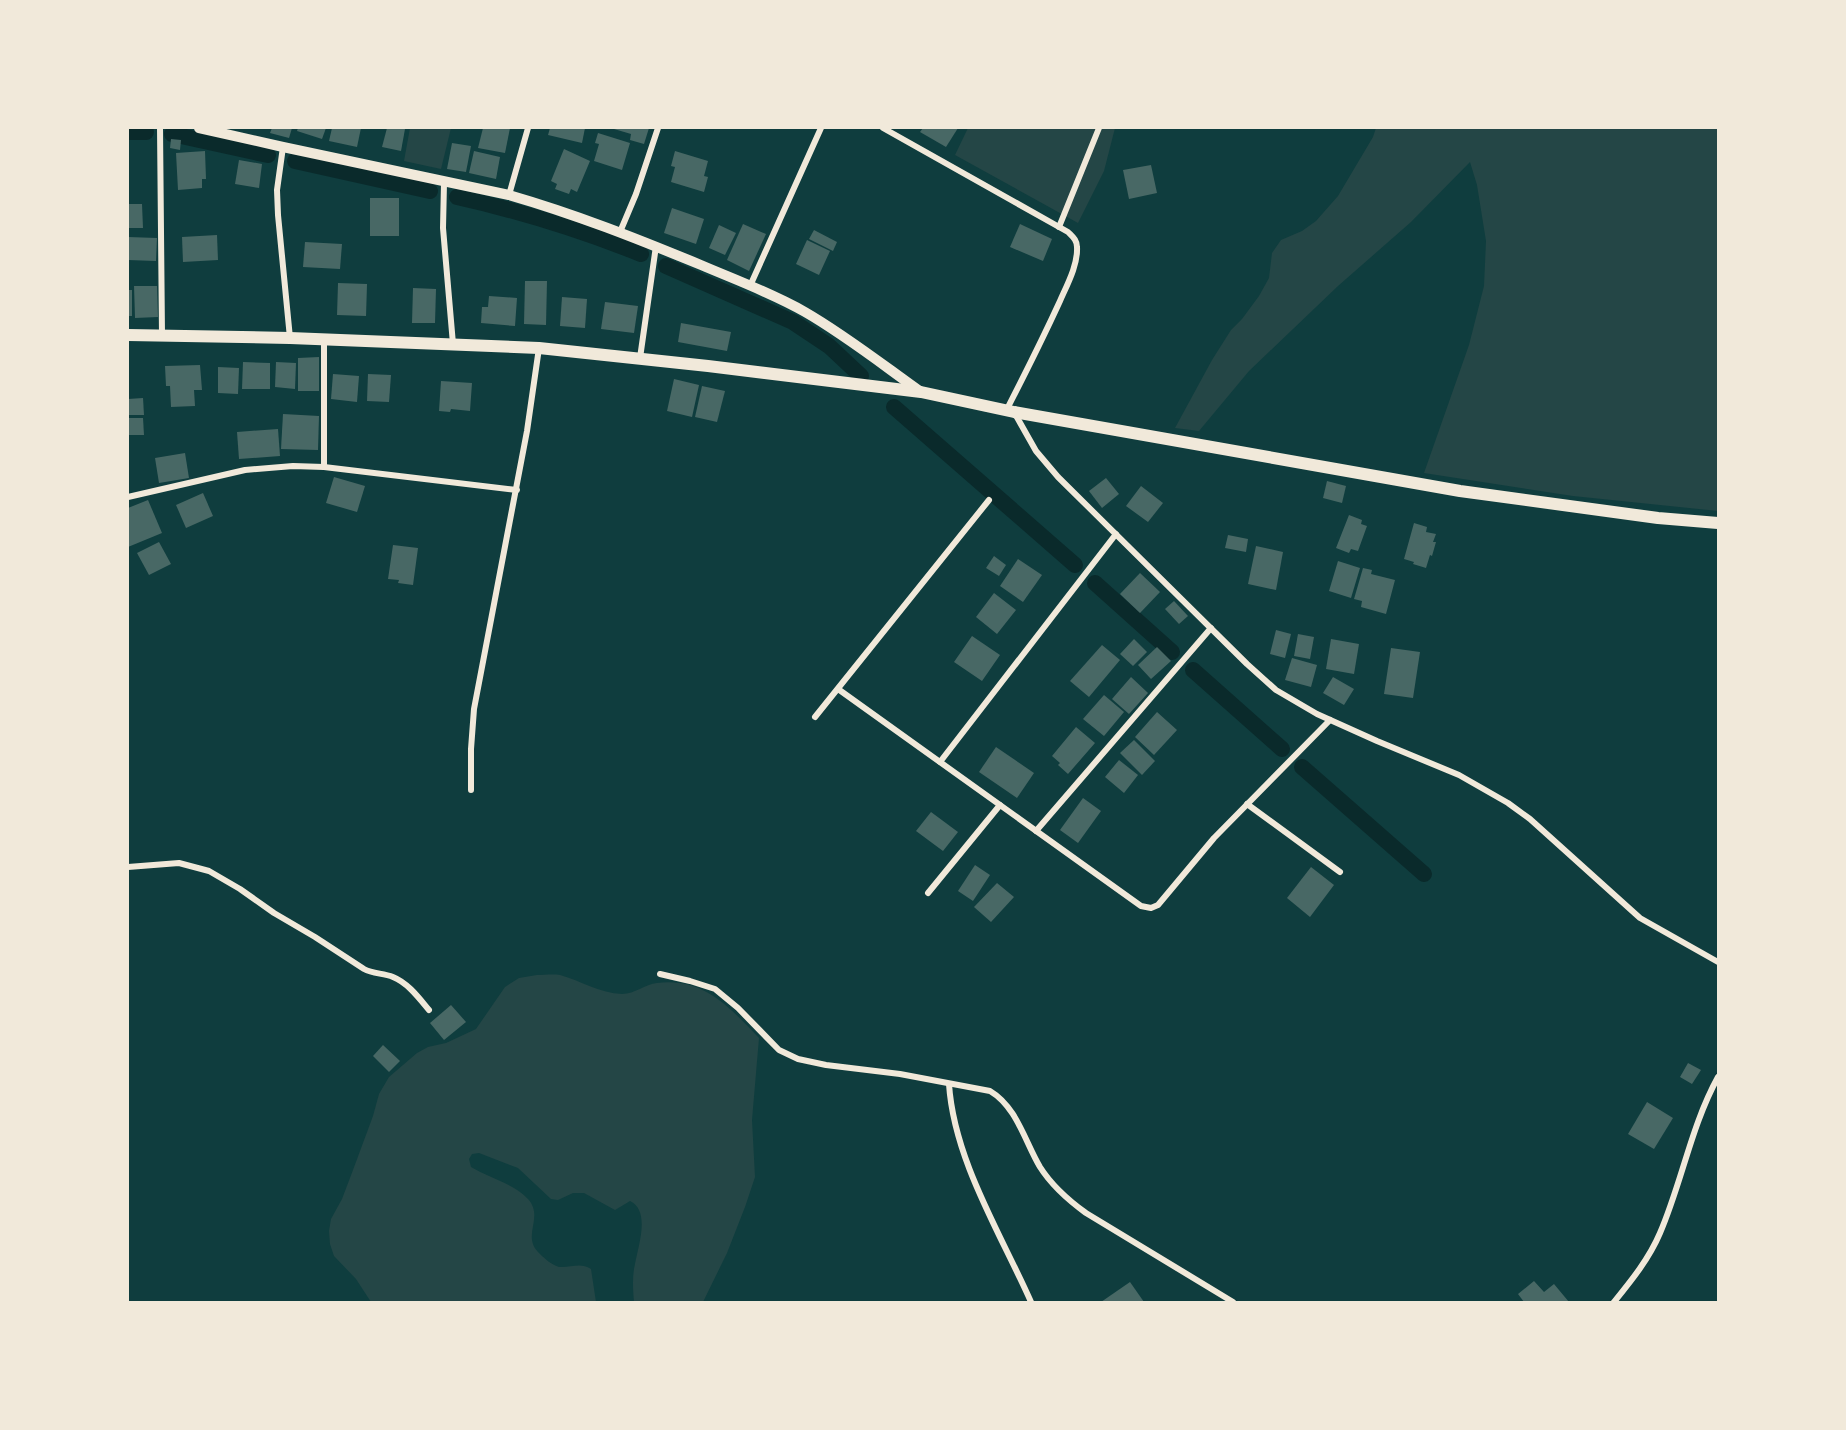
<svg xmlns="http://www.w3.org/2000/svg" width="1846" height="1430" viewBox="0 0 1846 1430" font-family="Poppins,sans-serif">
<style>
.green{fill:#244646}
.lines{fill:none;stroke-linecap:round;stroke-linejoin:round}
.canal{stroke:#0a2a2b;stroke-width:16}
.building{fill:#486865}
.minor{stroke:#f1e9da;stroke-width:6}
.tertiary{stroke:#f1e9da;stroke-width:10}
.secondary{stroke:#f1e9da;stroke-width:12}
</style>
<rect width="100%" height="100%" fill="#0f3d3e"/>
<g class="green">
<polygon points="410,128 451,128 441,169 404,161"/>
<polygon points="968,128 1115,128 1104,171 1078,223 955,155"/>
<polygon points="1376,128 1718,128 1718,511 1573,496 1424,473 1469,345 1484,286 1486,241 1477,185 1470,162 1411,222 1338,286 1249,371 1199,431 1175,428 1212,360 1231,330 1242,319 1259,296 1269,278 1272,253 1281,240 1302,231 1316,221 1338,196 1373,137"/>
<path d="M537,975C544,975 553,974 560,975C581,981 600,993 622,994C635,994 645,984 657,983C704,977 730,1008 759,1038L752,1120L755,1177L745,1207L727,1253L703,1302H634C633,1290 632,1276 635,1264C638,1246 651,1211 630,1201L615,1210L584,1193H573L558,1200L551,1199L518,1168L479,1153L472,1154L469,1159L471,1167C489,1178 513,1183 528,1199C545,1218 520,1236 540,1254C545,1259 552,1265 559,1267C571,1268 580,1262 591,1269L596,1302H371L356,1279L334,1256L330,1244L329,1231L331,1219L342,1199L353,1170L373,1116L379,1094L389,1077L417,1053L428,1047L446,1043L476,1029L505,987L519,978Z"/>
</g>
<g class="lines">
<g class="canal">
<polyline points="128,132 146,132"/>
<polyline points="172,134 268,155"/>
<polyline points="295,161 430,191"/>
<path d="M457,197C520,211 581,230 641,254"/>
<polyline points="666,266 793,322 829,346 861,376"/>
<polyline points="894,407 1075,565"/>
<polyline points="1095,583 1172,652"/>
<polyline points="1193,670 1282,749"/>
<polyline points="1302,767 1424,874"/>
</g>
</g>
<g class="building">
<polygon points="272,128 292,128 289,138 270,133"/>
<polygon points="298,128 326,128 322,139 297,131"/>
<polygon points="332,128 361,128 357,147 329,141"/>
<polygon points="387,128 405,129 401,151 382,147"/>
<polygon points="483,128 510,128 505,153 478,148"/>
<polygon points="550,128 585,128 582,143 548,135"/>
<polygon points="615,128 649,128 644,144 630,140 631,134 614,129"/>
<polygon points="923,128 958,128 946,147 920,132"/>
<polygon points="598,133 630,143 622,170 594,161 599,144 595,143"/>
<polygon points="171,139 181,140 180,150 170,148"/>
<polygon points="452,143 471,146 466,172 447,169"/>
<polygon points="564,149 590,161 577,192 571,189 569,194 555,189 557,184 551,181"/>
<polygon points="205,151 206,179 202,179 202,188 178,190 176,153"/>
<polygon points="474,151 500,157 496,179 469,173"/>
<polygon points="675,151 708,161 704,176 708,177 704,192 671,182 675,167 671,166"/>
<polygon points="239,160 262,164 259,188 235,184"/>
<polygon points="1151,165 1157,193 1129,199 1123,170"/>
<rect x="370" y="198" width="29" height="38"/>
<polygon points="128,204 142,204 143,228 128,228"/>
<polygon points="672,208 704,219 696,244 664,233"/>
<polygon points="743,224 766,234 749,271 727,260"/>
<polygon points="1020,224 1052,239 1043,261 1010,247"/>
<polygon points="719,225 736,233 725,255 709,248"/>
<polygon points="814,230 837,242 833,251 809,239"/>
<polygon points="217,235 218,260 183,262 182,237"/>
<polygon points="128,237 157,238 156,261 128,260"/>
<polygon points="807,240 830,251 819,275 796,264"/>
<polygon points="305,242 342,244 340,269 303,267"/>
<polygon points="525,281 547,281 546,325 524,324"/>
<polygon points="338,283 367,284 366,316 337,315"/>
<polygon points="134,286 157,286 158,317 135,318"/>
<polygon points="413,288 436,289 435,323 412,323"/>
<rect x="128" y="290" width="4" height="26"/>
<polygon points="489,296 517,298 515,326 481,323 482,307 488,307"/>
<polygon points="562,297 587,299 585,328 560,326"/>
<polygon points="605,302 638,306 634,333 601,329"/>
<polygon points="681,323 731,332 727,351 678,342"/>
<polygon points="319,357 319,391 298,391 298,358"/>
<polygon points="243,362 270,363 270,389 242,389"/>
<polygon points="276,362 296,363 295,389 275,387"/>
<polygon points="200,365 202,390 194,390 195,406 171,407 170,386 166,386 165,366"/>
<polygon points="218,367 239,368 238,394 218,393"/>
<polygon points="333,374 359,376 357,402 331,399"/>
<polygon points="368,374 391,375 389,402 367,401"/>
<polygon points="674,379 699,385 692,417 667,411"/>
<polygon points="441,381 472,383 470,411 451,409 450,412 439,411"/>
<polygon points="702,386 725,391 717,422 695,417"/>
<polygon points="143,398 144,415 128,415 128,399"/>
<polygon points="283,414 319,416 318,450 281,449"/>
<polygon points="128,418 143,418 144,435 128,435"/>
<polygon points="278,429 280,456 239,459 237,432"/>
<polygon points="185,453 189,478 159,483 155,458"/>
<polygon points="334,477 365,486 357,512 326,503"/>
<polygon points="1106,478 1119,494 1102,508 1089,491"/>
<polygon points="1327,481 1346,486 1342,503 1323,498"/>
<polygon points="1141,486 1163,503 1148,522 1126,506"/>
<polygon points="203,493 213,516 186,528 176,505"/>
<polygon points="148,500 162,533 128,547 128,508"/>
<polygon points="1349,515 1362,520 1361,524 1367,526 1358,551 1351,549 1349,553 1336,548"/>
<polygon points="1414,523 1427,527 1426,532 1436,534 1433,542 1436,542 1432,556 1430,555 1426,568 1413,564 1414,562 1404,559"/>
<polygon points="1228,535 1248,539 1246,552 1225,548"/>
<polygon points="159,542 171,564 149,575 137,553"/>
<polygon points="393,545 418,548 413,585 398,583 399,580 388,579"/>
<polygon points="1256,546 1283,552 1276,590 1248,584"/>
<polygon points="994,556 1006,565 999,576 986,568"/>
<polygon points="1018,559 1042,575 1023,602 1000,586"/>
<polygon points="1338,561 1360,568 1351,598 1329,591"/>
<polygon points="1363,568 1372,570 1371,574 1395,580 1386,614 1361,607 1362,601 1354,599"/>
<polygon points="1140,573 1160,592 1140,613 1120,594"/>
<polygon points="994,593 1016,610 997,634 976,617"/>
<polygon points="1174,601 1188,616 1179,624 1165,609"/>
<polygon points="1276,630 1291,634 1285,658 1270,654"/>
<polygon points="1298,634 1314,637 1310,659 1294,656"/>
<polygon points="972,636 1000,655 982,681 954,662"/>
<polygon points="1134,639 1147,652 1133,666 1120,654"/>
<polygon points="1331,639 1359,644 1354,674 1326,669"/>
<polygon points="1102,645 1120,660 1089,697 1070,681"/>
<polygon points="1157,647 1171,661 1151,679 1138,665"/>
<polygon points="1391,648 1420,652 1413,698 1384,694"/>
<polygon points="1292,658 1317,665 1311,687 1285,680"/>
<polygon points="1131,677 1148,693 1129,714 1112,699"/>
<polygon points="1333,677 1354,689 1344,705 1323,693"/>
<polygon points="1104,695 1124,712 1104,736 1083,719"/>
<polygon points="1157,712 1177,730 1154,755 1135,737"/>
<polygon points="1076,727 1095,743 1068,774 1058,765 1060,763 1052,756"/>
<polygon points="1134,740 1155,761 1142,775 1120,753"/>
<polygon points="996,747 1034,773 1017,798 979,772"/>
<polygon points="1119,760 1138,775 1124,793 1105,777"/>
<polygon points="1083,798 1101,811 1078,843 1060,830"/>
<polygon points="931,812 958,832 943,851 916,831"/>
<polygon points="975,865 990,875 973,901 958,891"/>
<polygon points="1311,867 1334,885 1310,917 1287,898"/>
<polygon points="997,883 1014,897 991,922 974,907"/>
<polygon points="451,1005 466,1022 444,1040 430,1023"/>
<polygon points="383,1045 400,1061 389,1072 373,1056"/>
<polygon points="1688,1063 1701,1070 1692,1084 1680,1077"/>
<polygon points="1647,1102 1673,1118 1654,1149 1628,1134"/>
<polygon points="1534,1281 1544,1292 1554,1284 1569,1302 1524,1302 1518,1294"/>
<polygon points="1130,1282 1144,1302 1101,1302"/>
</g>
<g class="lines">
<g class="minor">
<polyline points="160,128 162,335"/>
<path d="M883,128L1068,232C1073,237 1077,240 1077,247C1078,265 1067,285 1060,301C1043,338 1025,374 1006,411"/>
<polyline points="283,147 277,190 278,215 290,338"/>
<polyline points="444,183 443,228 453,344"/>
<polyline points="509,195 528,128"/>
<polyline points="1059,227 1099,128"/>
<polyline points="620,232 636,194 658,128"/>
<polyline points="750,286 821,128"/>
<polyline points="324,340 324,467"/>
<polyline points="640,358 656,246"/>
<polyline points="1014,412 1036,451 1058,477 1247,664 1276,690 1317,714 1377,741 1459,775 1508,803 1530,819 1640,918 1718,962"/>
<polyline points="128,497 245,470 293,466 324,467 517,490"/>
<polyline points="838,689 1141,906 1151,908 1158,905 1214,838 1330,720"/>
<polyline points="815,717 989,500"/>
<polyline points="940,762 1116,534"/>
<polyline points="471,790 471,749 474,709 527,431 539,348"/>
<polyline points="1247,804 1340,872"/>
<polyline points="1036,831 1211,628"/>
<path d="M128,867L179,863L209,871L240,889L274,913L315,937L364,969C373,974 383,973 393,977C408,983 419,998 429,1010"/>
<polyline points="928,893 1000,805"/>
<path d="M660,974L690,981L715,989L738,1008L779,1050L798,1059L826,1065L900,1074L990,1091C1017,1107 1025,1142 1040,1167C1052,1186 1068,1200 1086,1213L1233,1302"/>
<path d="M949,1084C954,1160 1001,1234 1031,1302"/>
<path d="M1614,1302C1631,1281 1649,1259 1660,1233C1682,1182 1691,1126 1718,1077"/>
</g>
<path class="tertiary" d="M199,128L283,147L509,195C575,214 638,239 701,265C736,280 772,293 805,312C845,335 883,365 921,392"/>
<polyline class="secondary" points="128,335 290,338 539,348 708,366 921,392 1014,412 1460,491 1658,518 1718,523"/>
</g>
<rect width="1846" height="1430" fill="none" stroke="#f1e9da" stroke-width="258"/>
</svg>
